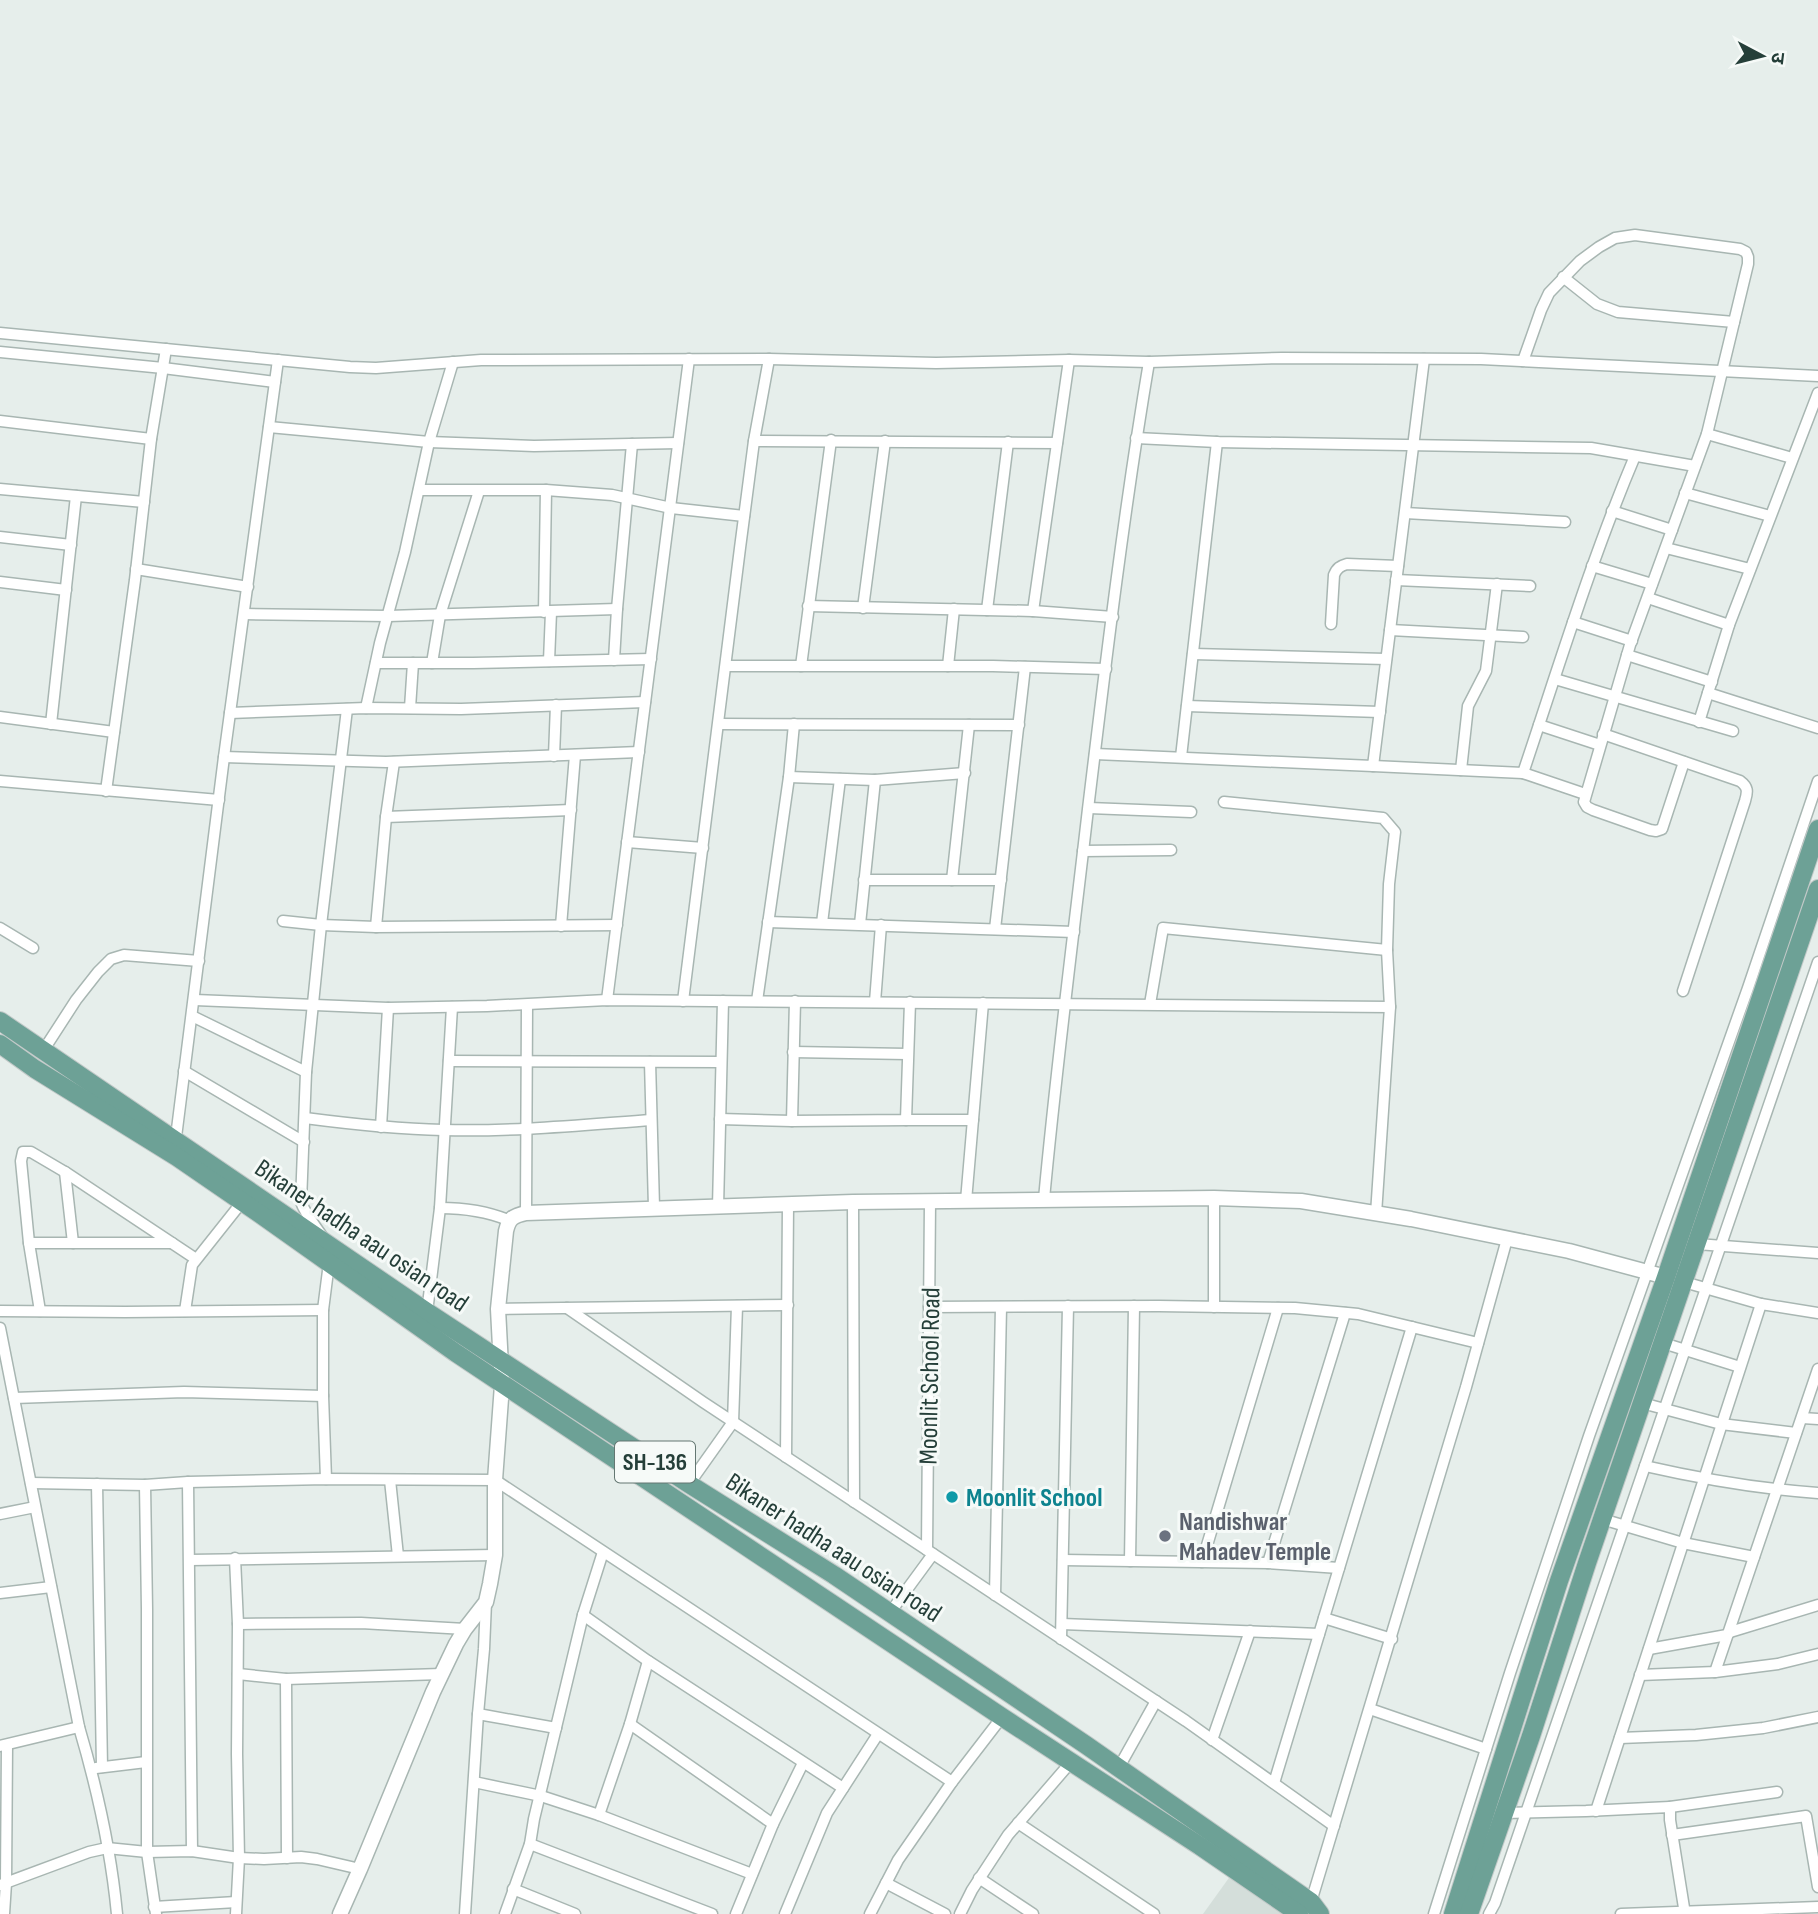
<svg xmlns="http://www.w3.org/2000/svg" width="1818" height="1914" viewBox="0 0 1818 1914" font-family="'Sofia Sans Condensed','Noto Sans Devanagari',sans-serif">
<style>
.built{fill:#d4deda}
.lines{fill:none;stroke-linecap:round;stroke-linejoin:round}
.minor-casing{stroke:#a8b6b2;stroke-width:13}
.tertiary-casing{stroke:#a8b6b2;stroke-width:17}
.primary-casing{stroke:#c2c9c8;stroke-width:20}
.minor{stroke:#fff;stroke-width:10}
.tertiary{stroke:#fff;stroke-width:14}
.primary{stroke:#6da196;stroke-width:18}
.culture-dot{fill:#0f9aa8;stroke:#f6faf8;stroke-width:2.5}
.worship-dot{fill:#6b7280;stroke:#f6faf8;stroke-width:2.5}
.labels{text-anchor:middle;stroke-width:6;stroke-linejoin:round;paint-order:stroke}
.shield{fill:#f6faf8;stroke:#647772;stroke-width:2}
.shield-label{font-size:24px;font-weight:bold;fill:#253f39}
.street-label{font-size:26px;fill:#253f39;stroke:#f6faf8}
.culture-label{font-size:26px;font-weight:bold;fill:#0d838f;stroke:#f6faf8;text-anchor:start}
.worship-label{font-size:26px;font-weight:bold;fill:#5b616d;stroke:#f6faf8;text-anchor:start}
</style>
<rect width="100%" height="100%" fill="#e6eeeb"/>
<polygon class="built" points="1231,1875 1287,1914 1203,1914"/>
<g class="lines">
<g class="minor-casing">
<g id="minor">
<polyline points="1563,277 1597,304 1618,312 1734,322"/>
<polyline points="0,333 350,367 376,368 481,360 769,359 936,363 1069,360 1149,362 1282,358 1481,359 1818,376"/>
<polyline points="0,352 163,368 275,382"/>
<polyline points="1523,361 1541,310 1549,293 1580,261 1599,247 1615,238 1635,235 1740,249 1746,252 1748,257 1748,264 1707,434 1630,645 1584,802 1587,807 1593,810 1650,830 1656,831 1662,829 1684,762"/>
<polyline points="0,421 151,439"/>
<polyline points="269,427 429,442 534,446 678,443"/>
<polyline points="1707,434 1792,458"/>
<polyline points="1136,438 1217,442 1591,448 1695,466"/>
<polyline points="754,441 1057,443"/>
<polyline points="0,489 144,502"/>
<polyline points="419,490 546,490 612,495 671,508 744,516"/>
<polyline points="1685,493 1770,516"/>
<polyline points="1612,511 1672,530"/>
<polyline points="1405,513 1565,522"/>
<polyline points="0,537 71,545"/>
<polyline points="1666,548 1750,569"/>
<polyline points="1592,566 1652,584"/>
<polyline points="136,569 248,587"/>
<polyline points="1396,580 1530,586"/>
<polyline points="0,582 66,590"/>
<polyline points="1648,598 1729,625"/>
<polyline points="808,606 1033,611 1113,617"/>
<polyline points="863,608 885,441"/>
<polyline points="987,610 1008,442"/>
<polyline points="1033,611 1069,360"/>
<polyline points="544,612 546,490"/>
<polyline points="244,614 388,616 617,609"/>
<polyline points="1573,622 1632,641"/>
<path d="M1331,624L1334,575C1337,568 1340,566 1347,564L1398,566"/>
<polyline points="1390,630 1523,637"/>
<polyline points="1193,654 1386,659"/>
<polyline points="1627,655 1712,682"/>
<polyline points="614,660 617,609 632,444"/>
<polyline points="549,661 551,612"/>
<polyline points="376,663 473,663 651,659"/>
<polyline points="432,663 440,615 479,491"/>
<polyline points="726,666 993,666 1106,669"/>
<polyline points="801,666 831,440"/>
<polyline points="948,666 954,609"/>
<polyline points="1555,679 1733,731"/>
<polyline points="1708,693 1818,728"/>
<polyline points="1187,706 1380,712"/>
<polyline points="366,708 380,643 405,552 429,442 453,362"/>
<polyline points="410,708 413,663"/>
<polyline points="230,713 366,708 461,709 645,702"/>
<polyline points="0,717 114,732"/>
<polyline points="1699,722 1729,625 1818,393"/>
<polyline points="51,724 76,496"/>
<polyline points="719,724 1019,725"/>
<polyline points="1539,725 1600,745"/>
<path d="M1603,734L1740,781C1748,787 1748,791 1745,801L1683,991"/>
<polyline points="1095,754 1373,766 1424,359"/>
<polyline points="554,756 556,705"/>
<polyline points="224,757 386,762 639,752"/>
<polyline points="1181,757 1217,442"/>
<polyline points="1373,766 1523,773 1585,794"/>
<polyline points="1461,770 1468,706 1486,671 1497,584"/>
<path d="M1523,773C1559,666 1591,560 1635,456"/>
<polyline points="789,777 875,780 965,773"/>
<polyline points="0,781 219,800"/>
<polyline points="106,791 135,580 151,439 166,349"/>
<polyline points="1224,802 1383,818 1395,832 1389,884 1387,950 1390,1007 1376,1214"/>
<polyline points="1089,808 1191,812"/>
<polyline points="386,817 571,810"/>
<polyline points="627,842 703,848"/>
<polyline points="1083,851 1171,850"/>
<polyline points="864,880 1001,880"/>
<polyline points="952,880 969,725"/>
<polyline points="283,921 321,925 376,927 617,925"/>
<polyline points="768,922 1074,932"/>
<polyline points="822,923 840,779"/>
<polyline points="860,924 875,780"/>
<polyline points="561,926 575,755"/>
<polyline points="376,927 386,817 394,762"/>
<polyline points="0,928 33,948"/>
<polyline points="995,929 1025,667"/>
<polyline points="195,1000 388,1008 487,1006 607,1000 1390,1007"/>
<polyline points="607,1000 689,359"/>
<polyline points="683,1001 740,548 754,441 769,359"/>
<polyline points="757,1001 789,777 794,724"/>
<polyline points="875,1002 881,925"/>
<polyline points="1150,1004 1163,928 1387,950"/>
<polyline points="192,1016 306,1072"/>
<polyline points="43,1051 76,1000 98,972 111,959 124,955 199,961"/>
<polyline points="793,1052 907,1054"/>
<polyline points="449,1061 721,1062"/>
<polyline points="650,1062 654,1207"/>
<polyline points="184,1071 304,1142"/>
<path d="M305,1118C351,1124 397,1129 443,1130C512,1132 582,1125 651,1120"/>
<polyline points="720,1119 792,1121 906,1120 910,1002"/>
<polyline points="906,1120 973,1120"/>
<polyline points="792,1121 795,1001"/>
<polyline points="381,1127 388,1008"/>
<polyline points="175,1145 224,757 278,360"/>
<polyline points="65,1172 73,1243"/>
<path d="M1044,1199C1056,1069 1073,939 1088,809C1106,660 1124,510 1149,362"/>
<polyline points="966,1201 983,1003"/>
<polyline points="853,1202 854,1502"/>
<polyline points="718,1207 723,1001"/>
<path d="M440,1208C464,1208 486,1211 508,1220"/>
<polyline points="526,1213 527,1005"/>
<path d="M324,1239C317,1228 305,1214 301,1202L306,1072L321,925L347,709"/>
<polyline points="29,1243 172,1243"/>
<polyline points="1697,1244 1818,1253"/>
<polyline points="1684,1282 1761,1304 1818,1313"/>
<polyline points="929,1307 1159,1306 1295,1308 1358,1314 1478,1343"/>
<polyline points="1214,1307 1214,1198"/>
<polyline points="567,1308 703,1402 1186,1721 1334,1826"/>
<polyline points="498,1309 788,1305"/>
<polyline points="0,1311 125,1312 323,1310"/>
<polyline points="40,1311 29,1243 21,1161 23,1152 31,1152 65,1172 196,1259"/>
<polyline points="185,1311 192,1265 242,1202"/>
<polyline points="427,1312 440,1208 452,1007"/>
<path d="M0,1328L79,1727C97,1788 111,1851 117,1914"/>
<polyline points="1663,1343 1740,1367"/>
<polyline points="14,1398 184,1392 323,1396"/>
<polyline points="1642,1403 1721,1424 1796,1433"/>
<polyline points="1802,1418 1818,1419"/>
<polyline points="786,1457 788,1205"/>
<path d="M1645,1466C1702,1479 1759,1489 1818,1493"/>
<polyline points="326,1479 323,1396 323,1310 329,1263"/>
<polyline points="390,1480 398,1556"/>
<polyline points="188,1482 192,1851"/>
<polyline points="31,1483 145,1485 188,1482 326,1479 495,1480 952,1782"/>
<polyline points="97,1484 102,1767"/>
<polyline points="689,1484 733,1422 737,1306"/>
<polyline points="145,1485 147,1609 147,1852 156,1914"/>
<polyline points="0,1514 35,1507"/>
<polyline points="1602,1519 1683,1543 1754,1557"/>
<polyline points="927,1550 930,1202"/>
<polyline points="235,1558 238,1624 237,1754 239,1858 236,1914"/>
<polyline points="190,1560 495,1555"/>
<polyline points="1063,1560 1268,1563 1339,1568"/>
<polyline points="1130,1561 1134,1306"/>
<polyline points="1202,1562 1278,1308"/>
<polyline points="1268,1563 1345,1313"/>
<polyline points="0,1593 51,1587"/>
<polyline points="995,1595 1001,1307"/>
<polyline points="889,1614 933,1554"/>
<polyline points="583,1615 648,1661 843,1788"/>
<polyline points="1324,1618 1392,1639"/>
<polyline points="238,1624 361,1623 465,1629"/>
<polyline points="1062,1624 1319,1634"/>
<polyline points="1061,1639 1068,1306"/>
<polyline points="1649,1649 1727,1635 1730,1632 1818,1605"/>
<polyline points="1715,1672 1818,1369"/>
<polyline points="238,1674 286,1679 441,1674"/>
<polyline points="1640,1675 1715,1672 1778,1664 1818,1654"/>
<polyline points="286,1679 287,1858"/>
<polyline points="1370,1709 1486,1749"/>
<polyline points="478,1714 556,1728"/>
<polyline points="630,1724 773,1824"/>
<polyline points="1620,1738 1696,1735 1763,1728 1818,1717"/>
<polyline points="1212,1740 1250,1631"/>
<polyline points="0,1746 79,1727"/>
<polyline points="96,1768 146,1762"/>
<polyline points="1118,1769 1156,1701"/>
<polyline points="474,1782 541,1796 599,1815 752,1874"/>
<polyline points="1274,1783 1412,1327"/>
<polyline points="1670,1807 1777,1792"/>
<polyline points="1596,1811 1761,1304"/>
<polyline points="1504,1813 1586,1811 1670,1807 1670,1820 1685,1914"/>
<polyline points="599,1815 630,1724 648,1661"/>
<polyline points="1018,1823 1154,1914"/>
<polyline points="1672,1835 1806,1816 1818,1887"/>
<polyline points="530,1844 712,1914"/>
<polyline points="979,1878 1033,1914"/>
<polyline points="886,1883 945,1914"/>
<polyline points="0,1885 89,1852 107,1848 147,1852 192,1851 239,1858 264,1859 301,1857 317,1859 360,1869"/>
<polyline points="513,1889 575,1914"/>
<polyline points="1311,1902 1466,1387 1507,1239"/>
<polyline points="154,1907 236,1902"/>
<polyline points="4,1914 6,1883 7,1745"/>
<polyline points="465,1914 478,1714 484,1649 486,1602"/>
<polyline points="505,1914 530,1844 534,1819 583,1615 603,1552"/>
<polyline points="736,1914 773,1824 803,1763"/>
<polyline points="785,1914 827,1813 878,1734"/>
<polyline points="870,1914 898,1860 952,1782 1002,1717"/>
<polyline points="960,1914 972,1890 1008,1835 1071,1762"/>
<polyline points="1434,1914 1510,1673 1589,1436 1748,988 1818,781"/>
<polyline points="1489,1914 1495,1903 1818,962"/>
<polyline points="1621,1914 1818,1907"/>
</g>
</g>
<g class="tertiary-casing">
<path id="tertiary" d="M340,1914L360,1869L433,1692L456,1644L465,1629L486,1602L490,1584L495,1555V1480L502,1385L498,1309L506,1231C509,1218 513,1216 526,1213L853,1202L1214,1198L1301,1201L1411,1219L1569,1251L1666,1277"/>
</g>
<g class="primary-casing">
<g id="primary">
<polyline points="0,1021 427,1312 689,1484 834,1575 1086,1745 1311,1902 1320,1914"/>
<polyline points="0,1044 35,1069 177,1157 260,1214 456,1353 1002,1717 1200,1846 1299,1914"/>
<polyline points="1453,1914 1559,1581 1666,1277 1818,829"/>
<polyline points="1469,1914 1531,1736 1587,1563 1818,889"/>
</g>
</g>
<use href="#minor" class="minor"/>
<use href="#tertiary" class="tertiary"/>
<use href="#primary" class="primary"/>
</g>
<circle class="culture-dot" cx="952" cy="1497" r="7"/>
<circle class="worship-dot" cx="1165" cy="1536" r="7"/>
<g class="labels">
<rect class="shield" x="615" y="1441.5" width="80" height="41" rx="5"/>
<g class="shield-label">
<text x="655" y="1470">SH-136</text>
</g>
<g class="street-label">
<text transform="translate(362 1235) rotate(34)" y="9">Bikaner hadha aau osian road</text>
<text transform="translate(929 1376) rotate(-89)" y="9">Moonlit School Road</text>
<text transform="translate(834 1547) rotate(33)" y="9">Bikaner hadha aau osian road</text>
</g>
<g class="culture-label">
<text x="966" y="1506">Moonlit School</text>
</g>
<g class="worship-label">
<text x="1179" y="1530">Nandishwar<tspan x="1179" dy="30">Mahadev Temple</tspan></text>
</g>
</g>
<g transform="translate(1762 56) rotate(97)" stroke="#f6faf8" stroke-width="5" paint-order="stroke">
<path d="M0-5L12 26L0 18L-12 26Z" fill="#253f39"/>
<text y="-10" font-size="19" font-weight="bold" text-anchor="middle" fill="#253f39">उ</text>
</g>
</svg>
